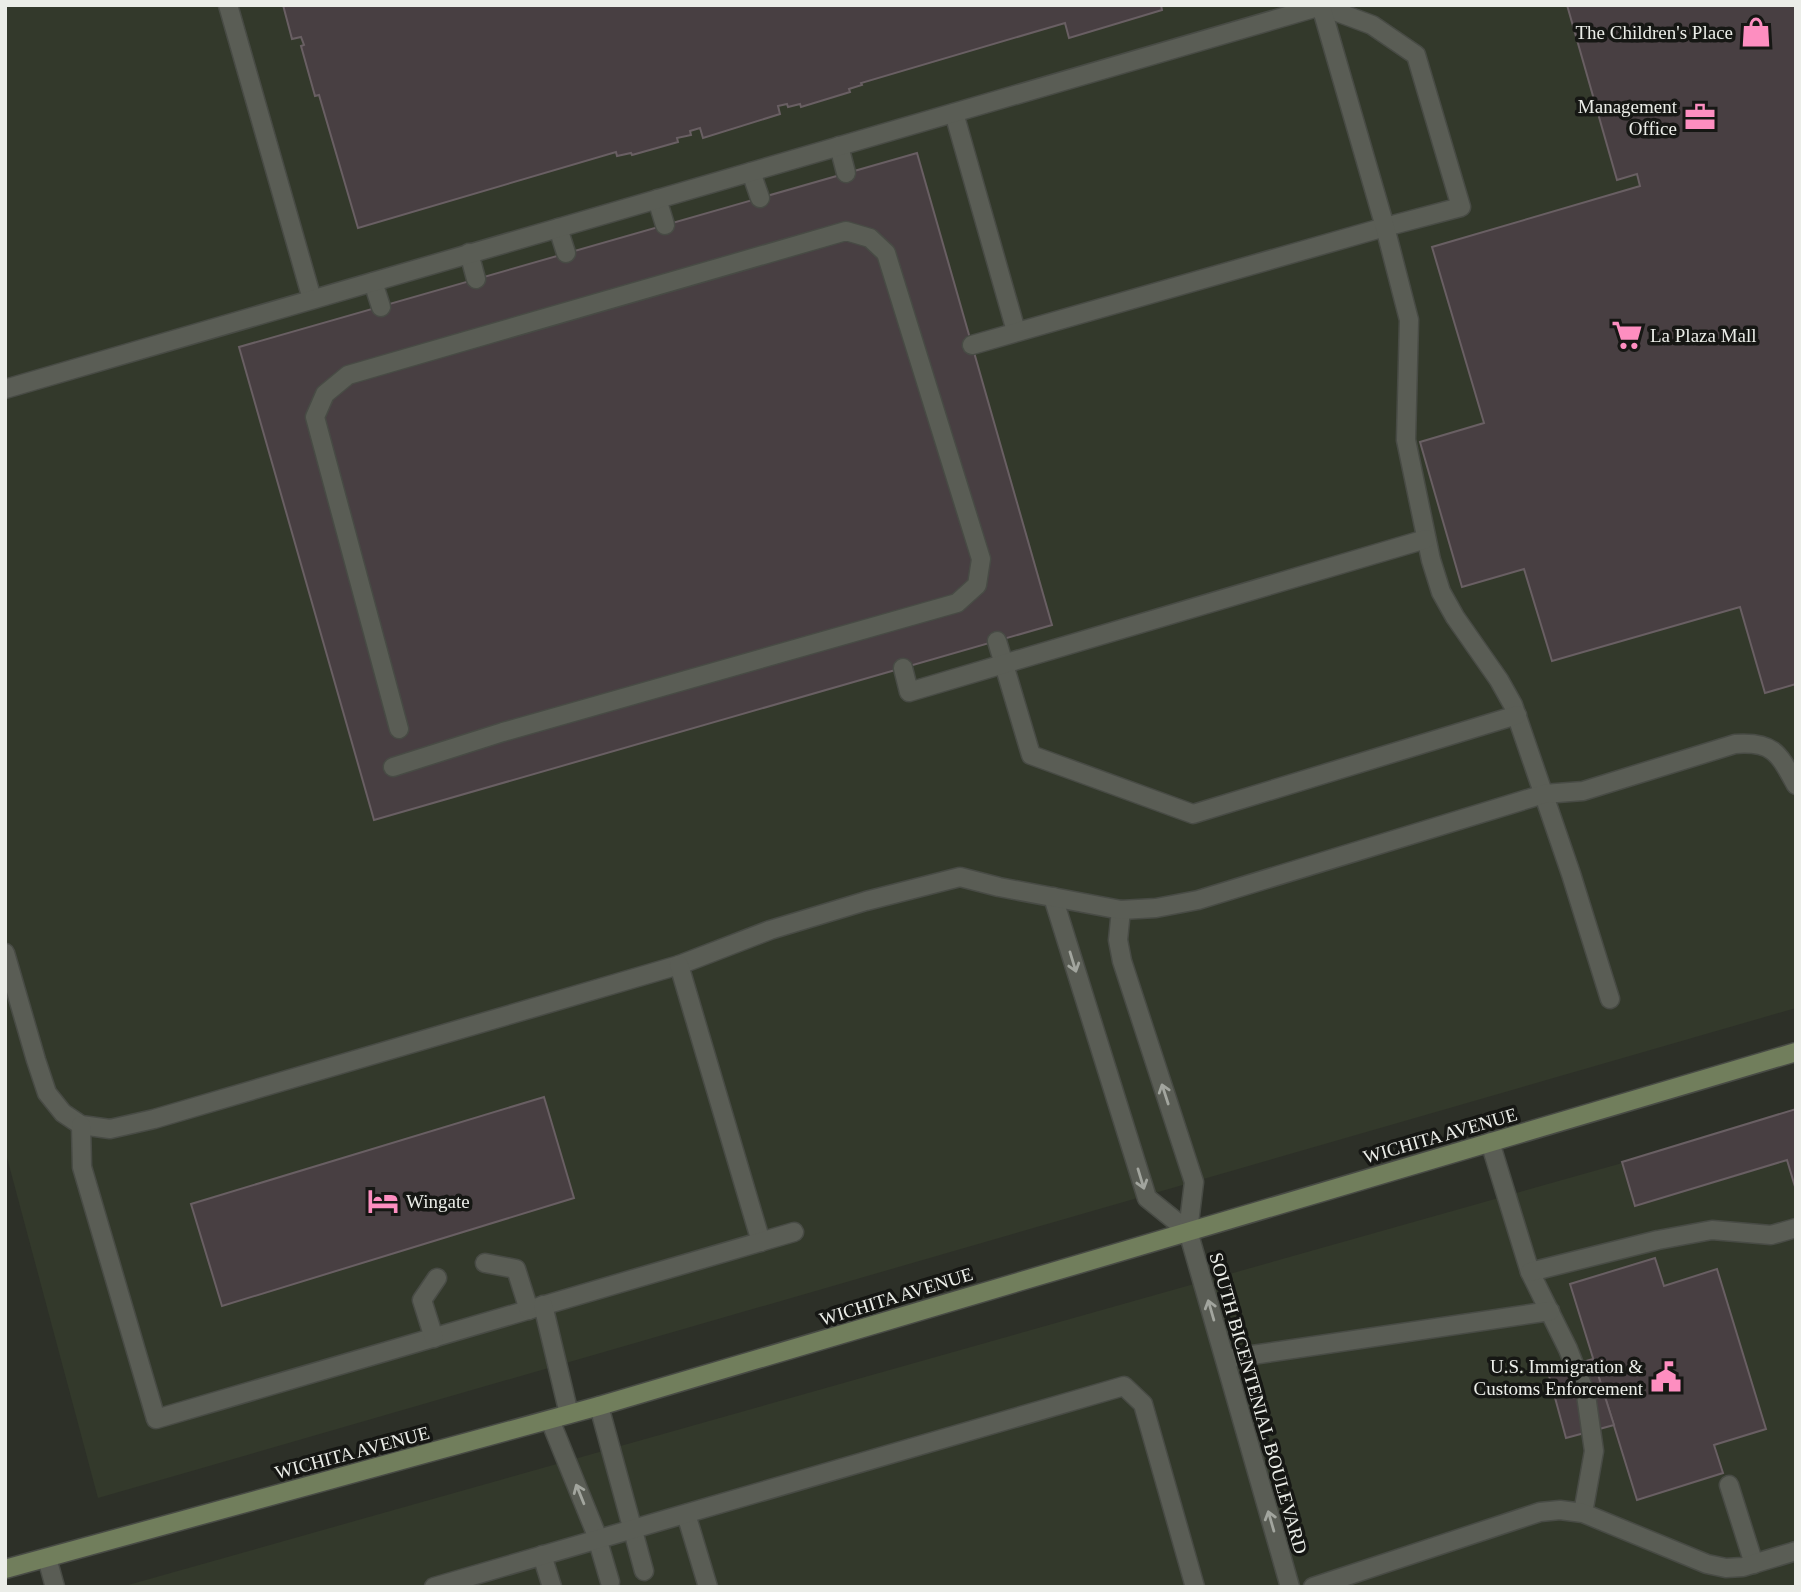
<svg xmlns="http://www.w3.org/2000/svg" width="1801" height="1592" viewBox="0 0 1801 1592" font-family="Georgia,serif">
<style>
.built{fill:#33392b}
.building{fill:#483f42;stroke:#695f63;stroke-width:2}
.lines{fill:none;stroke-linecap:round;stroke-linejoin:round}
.service-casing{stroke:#484b45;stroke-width:21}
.minor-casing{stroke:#484b45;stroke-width:21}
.secondary-casing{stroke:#484b45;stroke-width:21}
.service{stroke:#5a5d55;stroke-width:18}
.minor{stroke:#5a5d55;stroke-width:18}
.secondary{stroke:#717e5c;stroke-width:18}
.oneway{stroke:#a2a59e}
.labels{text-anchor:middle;stroke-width:7;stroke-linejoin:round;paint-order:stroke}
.poi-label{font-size:19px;fill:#ebede8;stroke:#161714;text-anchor:end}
.street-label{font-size:19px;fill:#ebede8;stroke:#161714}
</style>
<rect width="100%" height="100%" fill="#2d3028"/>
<g class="built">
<polygon points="5,5 1796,5 1796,1008 98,1498 5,1150"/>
<polygon points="1796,1114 1796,1587 121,1587"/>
</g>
<g class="building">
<polygon points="283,5 1161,5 1162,10 1069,38 1065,23 861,83 862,85 849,89 850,92 801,107 800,104 788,107 787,104 778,106 780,114 703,138 700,128 690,131 691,135 677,138 678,142 632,155 631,153 617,156 616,152 358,228 319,95 315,96 301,46 304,45 301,37 292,39"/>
<polygon points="1567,5 1796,5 1796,684 1765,693 1740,607 1552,661 1524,569 1462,587 1420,442 1484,423 1432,247 1640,186 1637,174 1617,180"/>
<polygon points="917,153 1052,625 374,820 239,347"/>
<polygon points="544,1097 574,1198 222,1306 191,1204"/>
<polygon points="1796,1109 1796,1190 1787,1160 1635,1206 1622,1162"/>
<polygon points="1655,1258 1664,1286 1717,1269 1766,1429 1714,1445 1723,1473 1637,1500 1570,1284"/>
<polygon points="1593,1359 1614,1425 1566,1438 1548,1372"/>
</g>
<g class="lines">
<g class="service-casing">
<g id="service">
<polyline points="228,5 312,299"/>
<polyline points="954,113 1016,331"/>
<polyline points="839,146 846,173"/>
<polyline points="751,172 760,198"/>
<polyline points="657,199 665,225"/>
<polyline points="558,228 566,253"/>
<polyline points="469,253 476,279"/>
<polyline points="373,282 381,307"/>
<polyline points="972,345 1385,227 1461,207 1416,55 1372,25 1321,6"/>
<polyline points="5,389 1321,6 1385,227 1409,320 1406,440 1431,560 1441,592 1455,617 1499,680 1513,705 1571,874 1610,999"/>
<polyline points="997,641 1031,755 1193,814 1517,715"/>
<polyline points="903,668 909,692 1426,539"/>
<polyline points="393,767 503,732 957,603 977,585 981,559 886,253 870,238 846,231 348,375 325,394 315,417 399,729"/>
<polyline points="1053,897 1147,1198 1188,1231"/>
<polyline points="1121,910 1118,940 1122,961 1194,1182 1188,1231"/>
<path d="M5,953L36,1060L47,1093L63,1113L81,1125L110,1129L154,1119L679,965L770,930L866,901L960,877L999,887L1121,910L1156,908L1198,900L1544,794L1583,791L1735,744C1774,741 1779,754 1796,785"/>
<polyline points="679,965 761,1242"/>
<polyline points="81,1125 82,1167 156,1419 794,1232"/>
<polyline points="1490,1142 1530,1272 1568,1349 1586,1395 1594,1451 1583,1513"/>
<polyline points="485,1263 516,1269 529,1310"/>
<polyline points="1530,1272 1658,1240 1712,1230 1771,1235 1796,1228"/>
<polyline points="543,1305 569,1414"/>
<polyline points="434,1338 422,1300 437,1278"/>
<polyline points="1225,1359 1550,1311"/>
<polyline points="599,1406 644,1571"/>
<polyline points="550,1420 595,1531 610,1582"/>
<polyline points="1729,1485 1754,1564"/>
<polyline points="686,1514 708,1587"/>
<polyline points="542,1555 552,1587"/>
<polyline points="47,1558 55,1587"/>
<polyline points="434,1587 1124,1386 1143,1404 1195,1587"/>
<polyline points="1313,1587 1540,1512 1560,1510 1583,1513 1707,1564 1726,1568 1743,1567 1796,1551"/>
</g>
</g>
<g class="minor-casing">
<polyline id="minor" points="1188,1231 1290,1587"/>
</g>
<g class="secondary-casing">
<polyline id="secondary" points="5,1569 599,1406 1796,1052"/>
</g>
<use href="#service" class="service"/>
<use href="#minor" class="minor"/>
<use href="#secondary" class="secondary"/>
</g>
<defs><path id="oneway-shaft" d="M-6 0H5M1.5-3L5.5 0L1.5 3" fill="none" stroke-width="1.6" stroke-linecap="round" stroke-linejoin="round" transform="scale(1.75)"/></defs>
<g class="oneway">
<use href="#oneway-shaft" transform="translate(1073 962) rotate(73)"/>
<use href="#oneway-shaft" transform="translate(1165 1094) rotate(-108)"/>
<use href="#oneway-shaft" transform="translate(1141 1179) rotate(73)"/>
<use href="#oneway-shaft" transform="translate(1211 1310) rotate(-106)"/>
<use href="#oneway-shaft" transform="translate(580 1494) rotate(-112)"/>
<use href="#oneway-shaft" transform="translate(1271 1521) rotate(-106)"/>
</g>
<defs>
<g id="shop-bare" transform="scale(2.415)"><path d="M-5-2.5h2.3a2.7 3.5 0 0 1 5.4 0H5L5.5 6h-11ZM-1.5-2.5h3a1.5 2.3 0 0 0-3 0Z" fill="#fd8ec0" stroke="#161714" stroke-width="2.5" paint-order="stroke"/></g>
<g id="office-bare" transform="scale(2.415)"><path d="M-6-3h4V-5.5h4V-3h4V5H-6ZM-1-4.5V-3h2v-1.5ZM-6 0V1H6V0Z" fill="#fd8ec0" stroke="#161714" stroke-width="2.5" paint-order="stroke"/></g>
<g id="supermarket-bare" transform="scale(2.415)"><path d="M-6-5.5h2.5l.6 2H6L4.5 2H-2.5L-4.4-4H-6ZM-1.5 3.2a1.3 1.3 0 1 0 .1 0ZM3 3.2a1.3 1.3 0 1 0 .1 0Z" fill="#fd8ec0" stroke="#161714" stroke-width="2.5" paint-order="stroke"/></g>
<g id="hotel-bare" transform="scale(2.415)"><path d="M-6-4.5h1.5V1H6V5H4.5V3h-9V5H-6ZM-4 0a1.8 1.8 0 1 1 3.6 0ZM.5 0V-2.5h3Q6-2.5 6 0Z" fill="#fd8ec0" stroke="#161714" stroke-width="2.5" paint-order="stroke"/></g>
<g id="civic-bare" transform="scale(2.415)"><path d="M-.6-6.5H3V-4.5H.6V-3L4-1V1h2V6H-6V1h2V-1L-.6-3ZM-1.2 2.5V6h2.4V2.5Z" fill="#fd8ec0" stroke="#161714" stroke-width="2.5" paint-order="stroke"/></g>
</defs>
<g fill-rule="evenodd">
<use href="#shop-bare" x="1756" y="32"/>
<use href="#office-bare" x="1700" y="117"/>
<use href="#supermarket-bare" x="1627" y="335"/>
<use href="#hotel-bare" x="383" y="1201"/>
<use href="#civic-bare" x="1666" y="1377"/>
</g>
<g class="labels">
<g class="poi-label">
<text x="1733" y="39">The Children's Place</text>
<text x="1677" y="113">Management<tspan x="1677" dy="22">Office</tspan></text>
<text x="1650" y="342" text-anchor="start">La Plaza Mall</text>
<text x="406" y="1208" text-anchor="start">Wingate</text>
<text x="1643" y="1373">U.S. Immigration &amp;<tspan x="1643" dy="22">Customs Enforcement</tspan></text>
</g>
<g class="street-label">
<text transform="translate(1440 1135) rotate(-16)" y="7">WICHITA AVENUE</text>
<text transform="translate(896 1296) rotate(-17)" y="7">WICHITA AVENUE</text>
<text transform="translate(1259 1403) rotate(74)" y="7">SOUTH BICENTENIAL BOULEVARD</text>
<text transform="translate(352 1452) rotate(-15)" y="7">WICHITA AVENUE</text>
</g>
</g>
<rect width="1801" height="1592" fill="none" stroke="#ebede8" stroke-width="14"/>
</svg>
